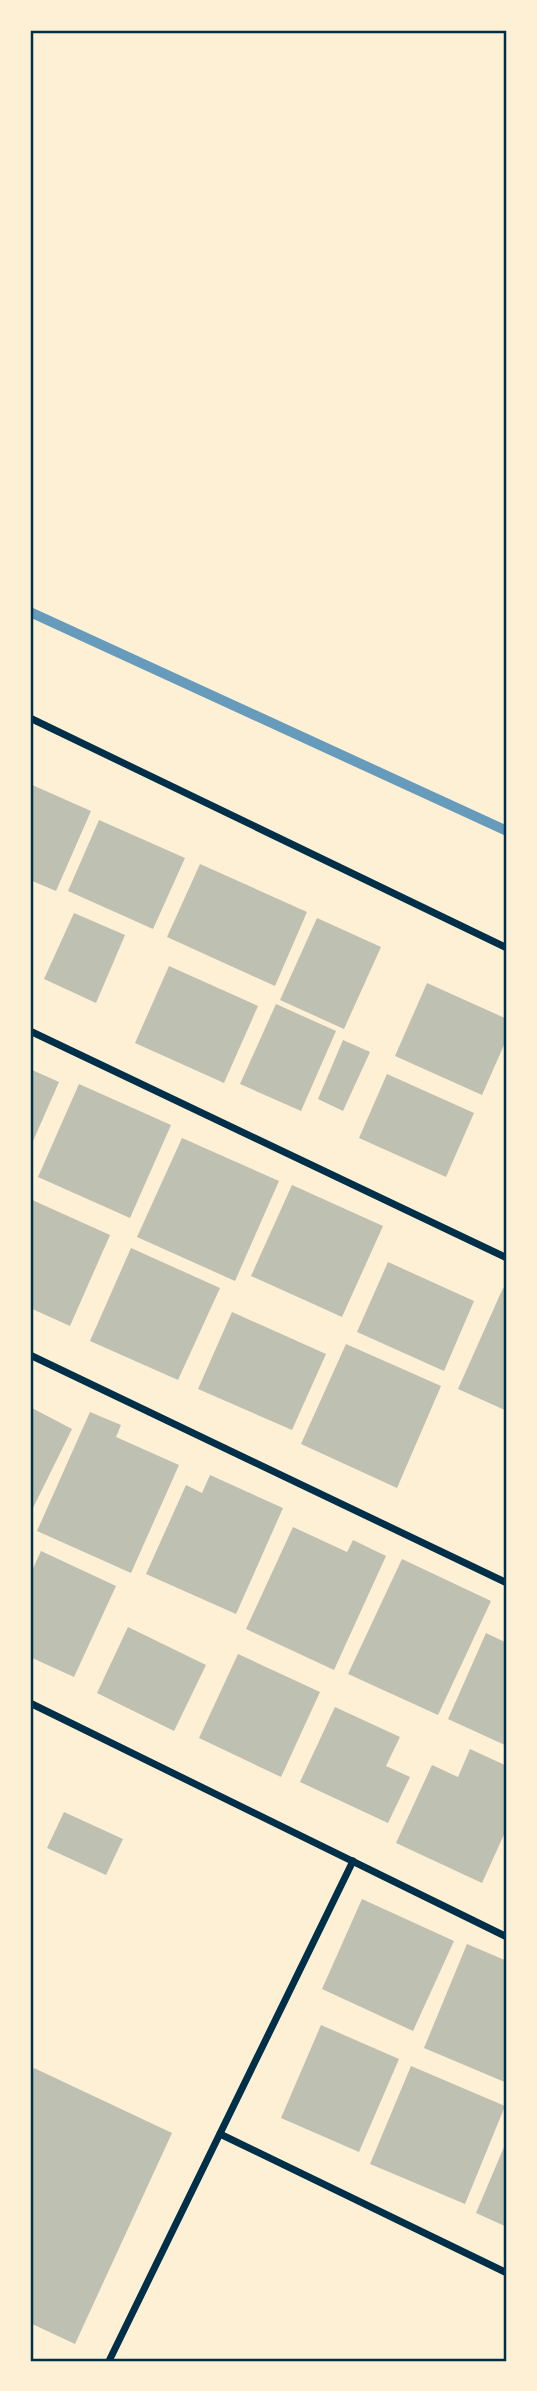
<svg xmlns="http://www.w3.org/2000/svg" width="537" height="2391" viewBox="0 0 537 2391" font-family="'Public Sans',sans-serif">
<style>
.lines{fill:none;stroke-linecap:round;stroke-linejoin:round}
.stream{stroke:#669bbc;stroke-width:10}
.building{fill:#bec0b2}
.minor{stroke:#003049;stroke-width:7}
.neatline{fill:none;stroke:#003049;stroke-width:2.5}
</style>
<rect width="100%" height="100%" fill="#fdf0d5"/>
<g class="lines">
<polyline class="stream" points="30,612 507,831"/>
</g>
<g class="building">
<polygon points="30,784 91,811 56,891 30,880"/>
<polygon points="99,820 185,858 153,929 68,891"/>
<polygon points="200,864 307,912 275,986 167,937"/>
<polygon points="74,913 125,935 96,1003 44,979"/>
<polygon points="317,918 381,947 344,1029 280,1000"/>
<polygon points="169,966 258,1006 224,1083 135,1043"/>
<polygon points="427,983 507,1019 507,1038 482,1095 395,1056"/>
<polygon points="276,1004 336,1031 301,1111 240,1084"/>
<polygon points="343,1040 370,1052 343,1111 318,1099"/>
<polygon points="30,1069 59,1082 30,1148"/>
<polygon points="387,1074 474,1113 446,1177 359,1138"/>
<polygon points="79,1084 171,1125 130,1218 38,1177"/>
<polygon points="182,1138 279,1181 235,1281 137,1237"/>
<polygon points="292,1185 383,1226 342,1317 251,1276"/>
<polygon points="30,1199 110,1235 70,1326 30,1308"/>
<polygon points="131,1248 220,1288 178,1380 90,1341"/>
<polygon points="388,1262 474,1301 444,1371 357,1332"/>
<polygon points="503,1288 507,1290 507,1411 458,1389"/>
<polygon points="232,1312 326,1354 292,1430 198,1389"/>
<polygon points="346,1344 441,1386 397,1488 301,1444"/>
<polygon points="30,1407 72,1429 30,1514"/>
<polygon points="90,1412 121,1425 116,1437 179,1465 131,1573 37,1531"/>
<polygon points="210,1475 283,1508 236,1614 146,1574 186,1485 202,1493"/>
<polygon points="293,1527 347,1552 353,1540 386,1556 334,1670 246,1629"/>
<polygon points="41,1551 116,1586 74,1677 30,1657 30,1575"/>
<polygon points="402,1559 491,1601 438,1715 348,1674"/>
<polygon points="128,1627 206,1665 174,1731 97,1693"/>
<polygon points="486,1633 507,1643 507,1746 448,1719"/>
<polygon points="238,1654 320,1692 281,1777 199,1738"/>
<polygon points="335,1707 400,1737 386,1766 410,1777 388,1823 300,1782"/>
<polygon points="470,1749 507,1766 507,1828 482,1883 396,1843 432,1765 458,1777"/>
<polygon points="64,1812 123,1839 106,1875 47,1848"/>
<polygon points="362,1899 454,1941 413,2031 322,1989"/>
<polygon points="467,1944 507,1961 507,2083 424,2048"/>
<polygon points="321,2025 399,2059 359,2152 281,2118"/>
<polygon points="411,2066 505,2106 465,2204 370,2164"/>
<polygon points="34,2068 172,2133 75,2344 30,2323 30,2076"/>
<polygon points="507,2140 507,2227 476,2213"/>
</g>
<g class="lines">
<g class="minor">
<polyline points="30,718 507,948"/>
<polyline points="30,1031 507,1258"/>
<polyline points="30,1355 507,1583"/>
<polyline points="30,1703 507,1937"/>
<polyline points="220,2134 507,2273"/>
<polyline points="109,2361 353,1861"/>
</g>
</g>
<rect width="537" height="2391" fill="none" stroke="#fdf0d5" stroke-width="63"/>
<rect x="32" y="32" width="473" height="2328" class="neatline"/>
</svg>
